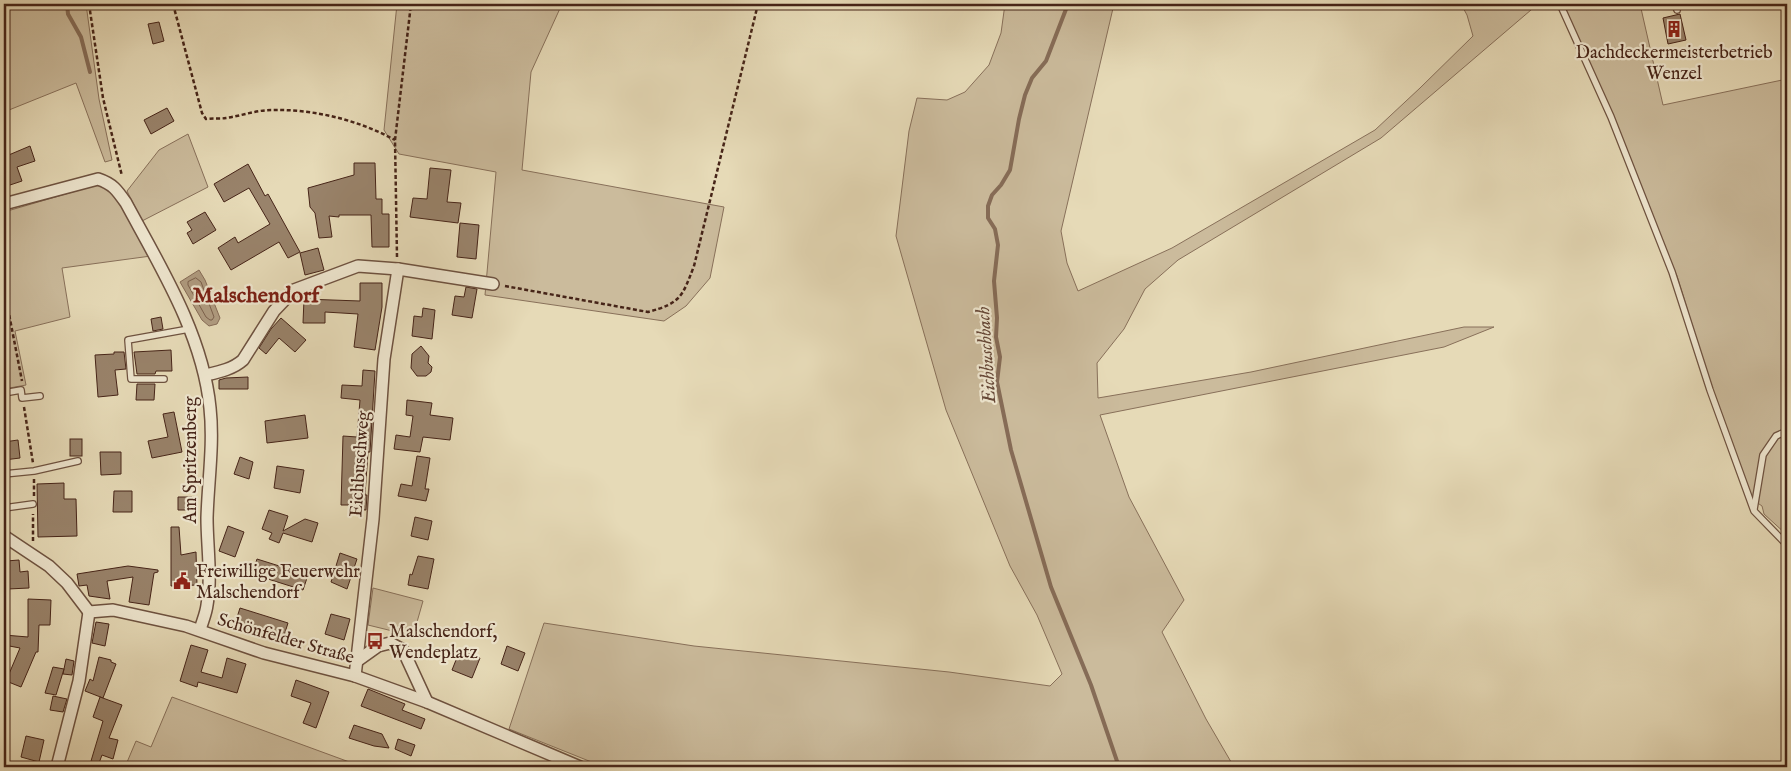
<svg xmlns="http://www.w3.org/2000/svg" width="1791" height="771" viewBox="0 0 1791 771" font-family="'IM FELL English',serif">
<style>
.green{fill:#cbbb9c;stroke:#88705a}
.water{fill:#b09c81;stroke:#866c57}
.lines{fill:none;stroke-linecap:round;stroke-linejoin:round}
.shore{stroke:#7b604c;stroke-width:1}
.stream{stroke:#866c57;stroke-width:4}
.building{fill:#99836b;stroke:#462418}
.service-casing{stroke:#6e5240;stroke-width:8}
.minor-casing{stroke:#6e5240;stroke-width:14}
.path{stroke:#462418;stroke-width:2.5;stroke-dasharray:4 2.5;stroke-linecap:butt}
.service{stroke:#efe7d0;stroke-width:5.5}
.minor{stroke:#efe7d0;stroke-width:11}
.labels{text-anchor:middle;stroke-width:4.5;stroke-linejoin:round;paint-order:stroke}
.poi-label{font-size:18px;fill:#462418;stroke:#efe7d0;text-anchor:start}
.street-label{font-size:18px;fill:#462418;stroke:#efe7d0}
.water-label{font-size:19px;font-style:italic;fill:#664838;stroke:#efe7d0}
.district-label{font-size:22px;font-weight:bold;fill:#7a1f14;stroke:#efe7d0}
</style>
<rect width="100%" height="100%" fill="#e6dab7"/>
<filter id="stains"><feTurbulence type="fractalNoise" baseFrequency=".004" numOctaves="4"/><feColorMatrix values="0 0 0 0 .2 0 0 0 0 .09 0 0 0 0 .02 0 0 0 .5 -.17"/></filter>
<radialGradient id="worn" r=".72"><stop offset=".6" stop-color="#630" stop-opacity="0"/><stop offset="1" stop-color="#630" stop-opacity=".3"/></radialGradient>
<g class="green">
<polygon points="4,4 86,4 99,99 112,160 105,162 76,83 4,112"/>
<polygon points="397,4 562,4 531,72 522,170 724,207 710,278 686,306 664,321 485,295 496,172 399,154 384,130"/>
<polygon points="1005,4 1114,4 1061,231 1067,263 1078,291 1172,248 1375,130 1420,88 1473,36 1467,15 1461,4 1538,4 1381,138 1178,260 1145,289 1124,329 1097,363 1098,398 1251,372 1464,327 1494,327 1444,347 1100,415 1129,497 1184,600 1162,632 1206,719 1234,767 604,767 509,729 544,623 694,646 949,672 1050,686 1062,674 1037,615 1010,566 946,410 896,236 909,131 917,98 947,100 965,92 989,65 1001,33"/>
<polygon points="1560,4 1640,4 1663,105 1787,79 1787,535 1764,514 1762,506 1752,499 1712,389 1677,276"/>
<polygon points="188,134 208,187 142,221 127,191 159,150"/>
<polygon points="104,185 111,188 151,256 62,268 70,317 15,331 26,385 4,389 4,212 93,186"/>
<polygon points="373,588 423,601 413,636 368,625"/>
<polygon points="172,697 363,767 125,767 136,741 151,747"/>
</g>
<polygon class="water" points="199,270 205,280 220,318 217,324 209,326 202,320 180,282"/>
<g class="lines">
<polygon class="shore" points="196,278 201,282 214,317 212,320 210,320 206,317 188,285 188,282"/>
<g class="stream">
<polyline points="67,4 68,14 81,37 90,72"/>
<polyline points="1068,4 1046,61 1032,78 1025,95 1019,119 1010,170 1001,185 992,195 988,206 988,218 995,229 998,245 994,281 997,318 996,337 1000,357 997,382 1011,450 1051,587 1091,685 1119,767"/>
</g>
</g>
<g class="building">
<polygon points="1680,14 1686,40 1668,44 1663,18"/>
<polygon points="159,22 164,41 153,44 148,24"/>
<polygon points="167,108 174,121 151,134 144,120"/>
<polygon points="30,146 35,161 17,167 22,181 4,187 4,157"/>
<polygon points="354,163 375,163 376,199 382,199 382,214 389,214 389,247 372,247 371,215 339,215 339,217 329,216 332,237 319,238 315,213 310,207 308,188 354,175"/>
<polygon points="248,164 265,196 268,194 300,252 288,258 279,242 231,270 218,248 235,237 238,243 270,224 249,188 224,202 214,184"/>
<polygon points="430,168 451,170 447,202 461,203 458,223 410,217 413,198 427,199"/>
<polygon points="205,212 216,230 193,244 187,233 192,230 187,222"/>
<polygon points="460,223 479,225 476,259 457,257"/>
<polygon points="318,248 324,270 305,275 300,253"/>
<polygon points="360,283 382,283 382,307 375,350 354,347 358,314 325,312 325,323 303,323 304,299 360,301"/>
<polygon points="466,287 477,289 472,318 452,315 455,296 464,297"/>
<polygon points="423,308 435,310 432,339 412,336 414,316 422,317"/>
<polygon points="161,317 163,329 153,331 151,319"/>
<polygon points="281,318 306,340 295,352 279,338 266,354 259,348 271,329"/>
<polygon points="421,346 429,356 428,363 432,367 431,372 426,376 417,376 411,368 412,354"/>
<polygon points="171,350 172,371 156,371 155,374 137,374 134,352"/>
<polygon points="114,352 124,352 126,369 115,370 118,395 98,397 95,355 114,354"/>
<polygon points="363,370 375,371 370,452 368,452 365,495 367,495 366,510 349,509 349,505 341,505 343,436 357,437 360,400 341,398 342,385 362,386"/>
<polygon points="248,377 248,389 219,389 219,380 226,378"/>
<polygon points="137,384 155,384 154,400 136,400"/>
<polygon points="407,400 432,403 430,415 453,418 450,440 423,437 420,452 394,449 396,435 410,437 413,416 406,415"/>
<polygon points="174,412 182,452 152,458 148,441 168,437 163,414"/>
<polygon points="305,415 308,438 267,443 265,421"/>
<rect x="70" y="439" width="12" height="17"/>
<polygon points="18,440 20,458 4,460 4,442"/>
<polygon points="100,452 121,452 121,474 101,475"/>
<polygon points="417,456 430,458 425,489 429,489 426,501 398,496 401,484 412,486"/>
<polygon points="240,457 253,462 249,479 234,474"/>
<polygon points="277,466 304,470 300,493 274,488"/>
<polygon points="64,483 64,499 76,499 77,536 38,537 37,484"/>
<polygon points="114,491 132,491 132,512 113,512"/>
<polygon points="178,497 192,497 190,510 178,510"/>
<polygon points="269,510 288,516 283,531 305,519 318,523 312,542 283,533 279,543 269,539 272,533 262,529"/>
<polygon points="415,517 432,521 428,540 411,536"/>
<polygon points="228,526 244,532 235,557 219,551"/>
<polygon points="171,527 179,527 181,555 196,552 197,585 171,586"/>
<polygon points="340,553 357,559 347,589 331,582"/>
<polygon points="418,556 434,559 428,589 408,585 410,574 412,575"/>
<polygon points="257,559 308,575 303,590 252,574"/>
<polygon points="19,560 20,572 28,571 29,588 8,589 6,561"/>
<polygon points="128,566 158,570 158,572 154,573 149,605 129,602 133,577 107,581 110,599 89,596 87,585 79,586 77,574"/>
<polygon points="28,599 51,600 50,625 39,625 38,652 36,652 21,687 6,681 20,648 4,645 4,635 28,637"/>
<polygon points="240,608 288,623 282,642 234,627"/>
<polygon points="331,614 350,619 344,640 325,634"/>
<polygon points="96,622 109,624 105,646 92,643"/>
<polygon points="191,645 208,650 201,672 222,678 227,658 246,664 237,693 198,682 197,687 180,681"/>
<polygon points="507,646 525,653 518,671 501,664"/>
<polygon points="460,650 480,658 472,678 452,670"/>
<polygon points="99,657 111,660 111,662 116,664 103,698 85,691 90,679 93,681"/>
<polygon points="66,659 74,661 72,675 63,674"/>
<polygon points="53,667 64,669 56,695 45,693"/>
<polygon points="296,680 329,692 316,728 303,723 311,703 291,696"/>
<polygon points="368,689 405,704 402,710 425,719 421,729 361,706"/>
<polygon points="53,696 67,699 63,712 50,710"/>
<polygon points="100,697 122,705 109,738 118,740 113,759 102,755 99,763 91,761 103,721 93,717"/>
<polygon points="354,725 382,734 389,748 374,746 349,738"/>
<polygon points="26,736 44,740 39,762 21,757"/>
<polygon points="398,739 415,745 411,756 395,749"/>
</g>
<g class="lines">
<g class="service-casing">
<g id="service">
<polyline points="1560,4 1611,117 1672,272 1710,390 1754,511 1787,545"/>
<polyline points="1675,4 1677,10"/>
<polyline points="164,379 131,379 128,340 189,329"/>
<polyline points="4,393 21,390 22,398 40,396"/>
<polyline points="4,474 34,471 78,461"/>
<polyline points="4,508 33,504"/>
<polyline points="1754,509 1763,455 1776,436 1787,431"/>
</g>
</g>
<g class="minor-casing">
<g id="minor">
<path d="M4,204L98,179C113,184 117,190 126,203C160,266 203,335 210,408C214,444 208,482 207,518C207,546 212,577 207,605C206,614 202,622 200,630"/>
<path d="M206,375C219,372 233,369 243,360L274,311L294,290L358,266L398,269L493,284"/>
<polyline points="4,536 49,566 67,583 89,612"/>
<polyline points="89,612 113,610 186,626 264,653 355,676 427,702 580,767"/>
<polyline points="357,661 378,646 390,643 403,650 427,702"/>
<polyline points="355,676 373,519 384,359 398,269"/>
<polyline points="57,767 79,681 89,612"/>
</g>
</g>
<g class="path">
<polyline points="89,4 103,98 122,176"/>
<path d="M173,4L202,113L206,119C213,118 220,119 226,118C241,116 256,110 272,110C314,109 358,120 395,140"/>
<polyline points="4,238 8,258 5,280 9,314 22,381"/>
<polyline points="397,257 395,140 411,4"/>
<path d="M505,286L648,312C681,303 682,297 694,266L758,4"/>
<polyline points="24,407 33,463"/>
<polyline points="34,496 34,479"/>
<polyline points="33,541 33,514"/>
</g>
<use href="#service" class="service"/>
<use href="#minor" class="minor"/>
</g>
<defs>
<g id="building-bare" transform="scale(1.35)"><path d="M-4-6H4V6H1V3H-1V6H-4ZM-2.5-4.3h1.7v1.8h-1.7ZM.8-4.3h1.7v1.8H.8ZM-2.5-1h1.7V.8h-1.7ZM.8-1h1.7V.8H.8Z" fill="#8f2418" stroke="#efe7d0" stroke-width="2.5" paint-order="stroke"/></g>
<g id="civic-bare" transform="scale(1.35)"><path d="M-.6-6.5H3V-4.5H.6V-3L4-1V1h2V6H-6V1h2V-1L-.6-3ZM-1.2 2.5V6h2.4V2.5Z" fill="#8f2418" stroke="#efe7d0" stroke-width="2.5" paint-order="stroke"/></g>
<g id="bus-bare" transform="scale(1.35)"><path d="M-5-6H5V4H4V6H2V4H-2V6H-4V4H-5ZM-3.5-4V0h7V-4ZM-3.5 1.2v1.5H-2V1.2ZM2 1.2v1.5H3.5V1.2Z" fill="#8f2418" stroke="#efe7d0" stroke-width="2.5" paint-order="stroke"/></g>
</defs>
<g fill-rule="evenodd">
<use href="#building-bare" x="1674" y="29"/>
<use href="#civic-bare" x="182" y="581"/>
<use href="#bus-bare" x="375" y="641"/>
</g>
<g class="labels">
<g class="poi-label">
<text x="1674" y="58" text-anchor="middle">Dachdeckermeisterbetrieb<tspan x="1674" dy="21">Wenzel</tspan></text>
<text x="196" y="577">Freiwillige Feuerwehr<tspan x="196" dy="21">Malschendorf</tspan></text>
<text x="389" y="637">Malschendorf,<tspan x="389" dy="21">Wendeplatz</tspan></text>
</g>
<g class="street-label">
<text transform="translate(190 460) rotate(-90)" y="6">Am Spritzenberg</text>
<text transform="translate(359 464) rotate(-86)" y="6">Eichbuschweg</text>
<text transform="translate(286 638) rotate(16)" y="6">Schönfelder Straße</text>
</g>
<g class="water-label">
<text transform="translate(985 355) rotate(-94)" y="7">Eichbuschbach</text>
</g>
<g class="district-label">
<text x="256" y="302">Malschendorf</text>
</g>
</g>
<rect width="1791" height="771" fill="none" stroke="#e6dab7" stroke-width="20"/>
<rect x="5" y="5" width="1781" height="761" fill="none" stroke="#462418" stroke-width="2.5"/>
<rect x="10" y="10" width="1771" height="751" fill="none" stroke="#462418"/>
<rect width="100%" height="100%" filter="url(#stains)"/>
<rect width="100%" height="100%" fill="url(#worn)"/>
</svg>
